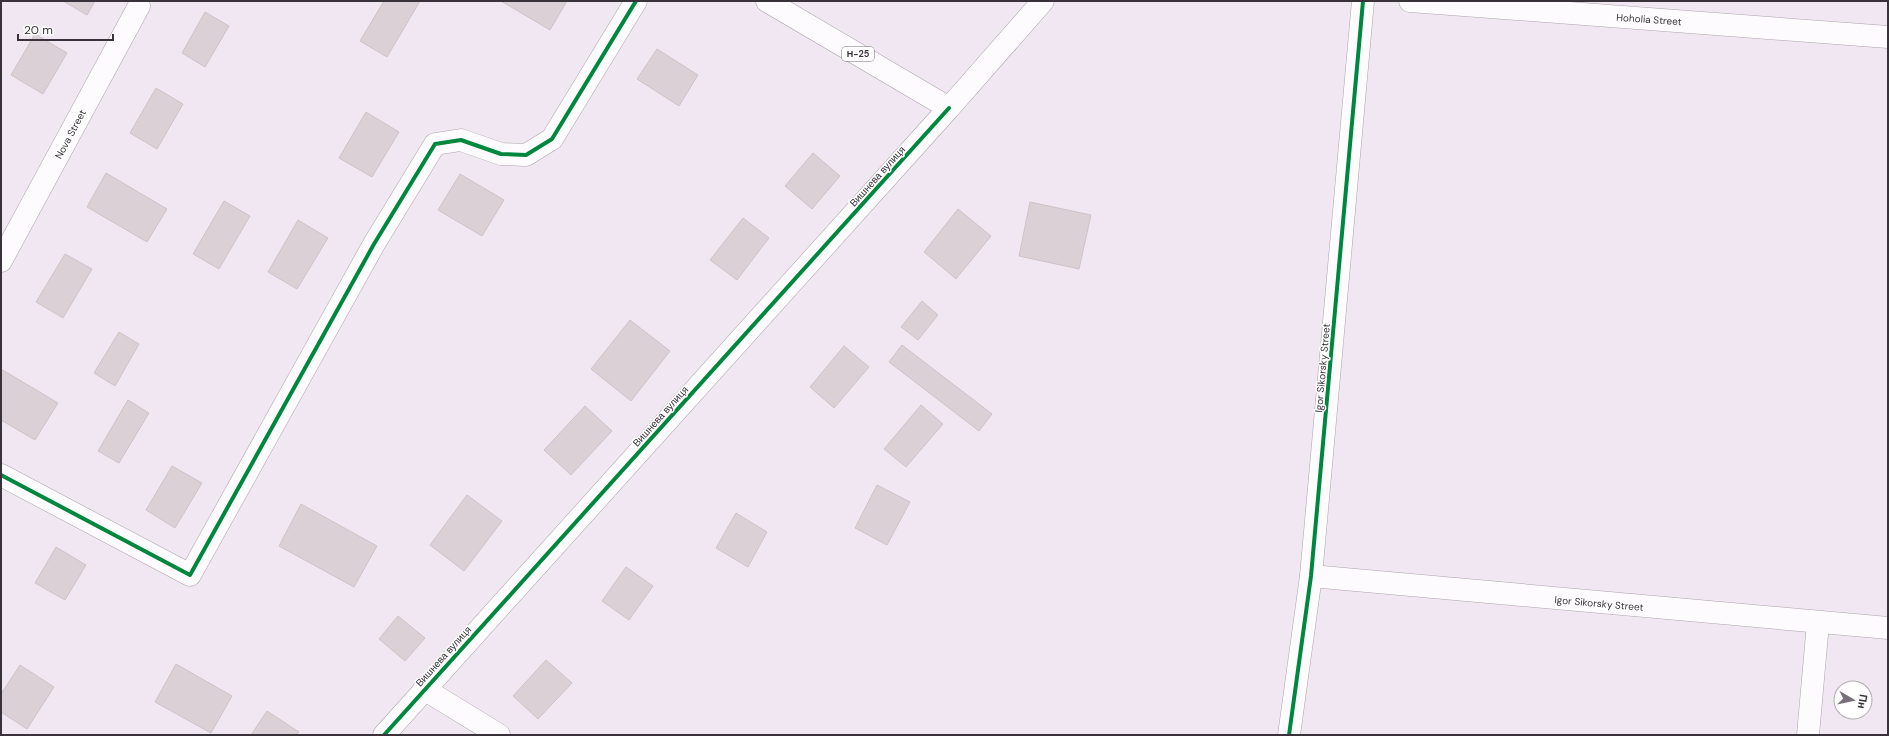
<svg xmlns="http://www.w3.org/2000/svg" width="1889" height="736" viewBox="0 0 1889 736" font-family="'DM Sans',sans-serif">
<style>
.building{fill:#dbd0d5;stroke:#cdc3c7}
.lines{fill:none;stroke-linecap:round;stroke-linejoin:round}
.minor-casing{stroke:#aba4ac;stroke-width:23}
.primary-casing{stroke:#aba4ac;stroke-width:23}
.minor{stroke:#fdfbfd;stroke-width:22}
.primary{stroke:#fdfbfd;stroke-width:22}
.cycleway-casing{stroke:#fff;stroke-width:6}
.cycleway{stroke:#00873e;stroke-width:4}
.labels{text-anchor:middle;stroke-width:3;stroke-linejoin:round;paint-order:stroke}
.shield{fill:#fff;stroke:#747075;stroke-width:1}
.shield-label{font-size:9px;font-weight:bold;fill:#39323a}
.street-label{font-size:10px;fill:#39323a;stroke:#fff}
</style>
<rect width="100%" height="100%" fill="#f1e7f2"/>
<g class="building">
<polygon points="63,1 95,1 87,15"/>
<polygon points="384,1 420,1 387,57 360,41"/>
<polygon points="501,1 567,1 550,30"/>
<polygon points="205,12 229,26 205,67 182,53"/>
<polygon points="35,34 67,53 43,94 11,75"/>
<polygon points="657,49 698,75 679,106 637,79"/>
<polygon points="156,88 183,104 157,149 130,133"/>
<polygon points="366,112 399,132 372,177 339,158"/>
<polygon points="813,153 840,176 812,209 785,186"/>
<polygon points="106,173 167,209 147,242 87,207"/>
<polygon points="460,174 504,200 482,236 438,210"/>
<polygon points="224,201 250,216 219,269 193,254"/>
<polygon points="1030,202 1091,215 1079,269 1019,256"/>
<polygon points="958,209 991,236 956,279 924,252"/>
<polygon points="743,218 769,238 737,280 710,260"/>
<polygon points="298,220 328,238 297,289 268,272"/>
<polygon points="65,254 92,269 63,318 36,302"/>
<polygon points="922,301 938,315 918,340 901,327"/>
<polygon points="630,320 670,351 631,401 591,369"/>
<polygon points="119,332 139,344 115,386 94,373"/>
<polygon points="902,345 992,414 979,431 889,362"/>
<polygon points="844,346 869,367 834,408 810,387"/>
<polygon points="1,369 58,403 35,440 1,420"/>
<polygon points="128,400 149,413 119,463 98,451"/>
<polygon points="921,405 943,424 906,467 884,449"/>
<polygon points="585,406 612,431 571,475 544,450"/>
<polygon points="172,466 202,483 175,528 146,510"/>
<polygon points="877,485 910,502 887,545 855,528"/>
<polygon points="467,495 502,521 464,571 430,545"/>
<polygon points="301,504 377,546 354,587 279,546"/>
<polygon points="736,513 767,532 748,567 716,548"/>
<polygon points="56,547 86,565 65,600 35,583"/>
<polygon points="626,567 653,586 629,620 602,601"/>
<polygon points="398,616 425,638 405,661 379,639"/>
<polygon points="546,660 572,683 538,719 513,696"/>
<polygon points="176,664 232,696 211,733 155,702"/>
<polygon points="20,665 54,687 27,729 1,712 1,694"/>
<polygon points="267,711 299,732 296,735 251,735"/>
</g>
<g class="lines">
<g class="minor-casing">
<g id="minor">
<polyline points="1410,1 1888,37"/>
<polyline points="1,261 139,6"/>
<polyline points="1,475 190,575 374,244 435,144 461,140 501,154 526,155 552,139 636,1"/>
<polyline points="1311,576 1888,628"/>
<polyline points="424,689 499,735"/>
<polyline points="384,735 949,108"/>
<polyline points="1289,735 1311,576 1363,1"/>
<polyline points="1808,735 1818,623"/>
</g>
</g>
<g class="primary-casing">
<polyline id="primary" points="767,1 949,108 1043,1"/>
</g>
<use href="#minor" class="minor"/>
<use href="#primary" class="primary"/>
<g class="cycleway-casing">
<g id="cycleway">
<polyline points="1,475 190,575 374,244 435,144 461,140 501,154 526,155 552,139 636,1"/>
<polyline points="384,735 949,108"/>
<polyline points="1289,735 1311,576 1363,1"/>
</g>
</g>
<use href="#cycleway" class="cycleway"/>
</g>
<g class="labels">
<rect class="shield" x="842" y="47" width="32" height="14" rx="3"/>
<g class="shield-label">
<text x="858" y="57">Н-25</text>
</g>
<g class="street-label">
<text transform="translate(1649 19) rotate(4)" y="4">Hoholia Street</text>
<text transform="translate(70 134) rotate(-62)" y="4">Nova Street</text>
<text transform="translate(877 176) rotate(-48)" y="4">Вишнева вулиця</text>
<text transform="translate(1322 368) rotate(-85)" y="4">Igor Sikorsky Street</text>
<text transform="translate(660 416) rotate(-48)" y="4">Вишнева вулиця</text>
<text transform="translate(1599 603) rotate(5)" y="4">Igor Sikorsky Street</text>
<text transform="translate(443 656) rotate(-48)" y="4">Вишнева вулиця</text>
</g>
</g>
<rect width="1889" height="736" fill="none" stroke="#39323a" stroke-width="4"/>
<g transform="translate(1853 700) rotate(99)"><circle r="19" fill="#ffffff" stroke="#b0adb0"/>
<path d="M0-3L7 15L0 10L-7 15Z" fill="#79717a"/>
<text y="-6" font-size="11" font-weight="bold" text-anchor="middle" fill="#39323a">Пн</text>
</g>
<path d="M18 34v6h95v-6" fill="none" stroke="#39323a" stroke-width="2"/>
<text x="24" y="34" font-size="12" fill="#39323a" stroke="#ffffff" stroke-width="3" paint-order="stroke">20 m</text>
</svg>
